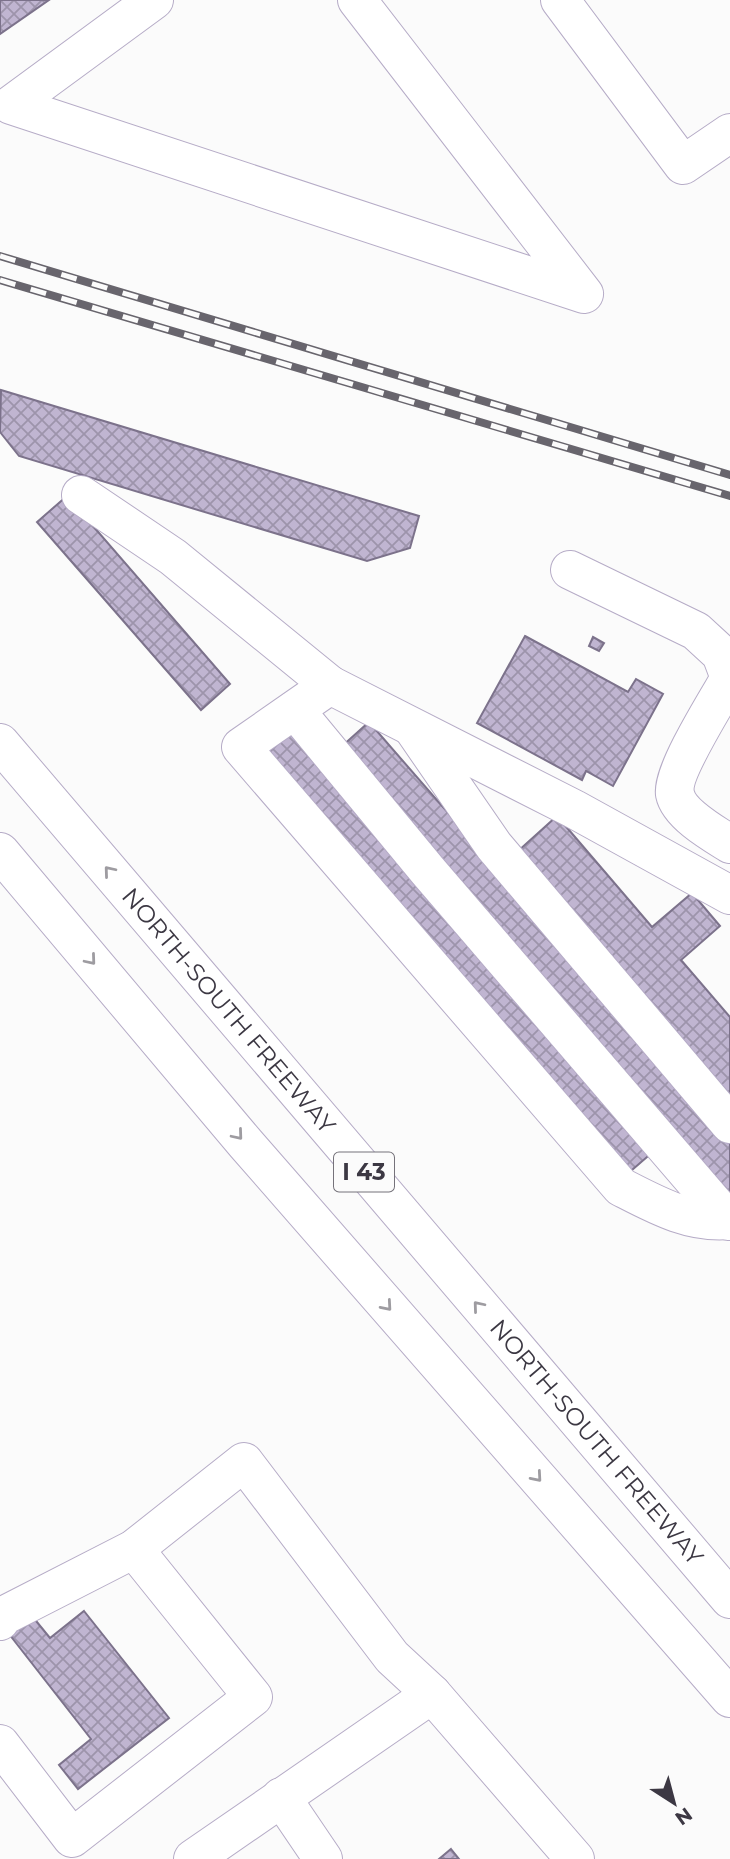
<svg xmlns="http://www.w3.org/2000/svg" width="730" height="1859" viewBox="0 0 730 1859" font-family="Montserrat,sans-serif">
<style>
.building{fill:url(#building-cross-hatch);stroke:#7c728b;stroke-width:2}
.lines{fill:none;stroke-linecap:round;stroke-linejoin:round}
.minor-casing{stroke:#b6acc7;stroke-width:40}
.highway-casing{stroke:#b6acc7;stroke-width:40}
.minor{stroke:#fff;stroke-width:38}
.highway{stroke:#fff;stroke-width:38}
.rail-casing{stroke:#68656d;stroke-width:8}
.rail{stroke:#fbfbfb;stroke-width:5;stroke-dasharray:16;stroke-linecap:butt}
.oneway{stroke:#9e9ca1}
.labels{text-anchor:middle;stroke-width:5;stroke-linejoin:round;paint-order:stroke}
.shield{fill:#fbfbfb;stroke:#75727a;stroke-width:2}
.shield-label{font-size:23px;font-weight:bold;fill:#3c3843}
.street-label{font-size:24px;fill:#3c3843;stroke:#fbfbfb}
</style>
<defs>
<pattern id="building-cross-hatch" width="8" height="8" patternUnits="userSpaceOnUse" patternTransform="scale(1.75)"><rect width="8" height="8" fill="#c0b5d1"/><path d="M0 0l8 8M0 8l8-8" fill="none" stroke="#9d94ab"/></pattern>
</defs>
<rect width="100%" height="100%" fill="#fbfbfb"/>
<g class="building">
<polygon points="0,0 49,0 0,34"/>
<polygon points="1,390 419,516 410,548 367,561 19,456 0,432"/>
<polygon points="67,496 230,684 201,710 37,522"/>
<polygon points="525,636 628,692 636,679 663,694 613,786 586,771 582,780 477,723"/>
<polygon points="593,637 604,643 599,651 589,646"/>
<polygon points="369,722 730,1137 730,1194 341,747"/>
<polygon points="286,728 654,1151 625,1176 257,753"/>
<polygon points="557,816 652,927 692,893 720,926 681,960 730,1017 730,1098 518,851"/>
<polygon points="84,1611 169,1718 78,1789 59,1765 91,1739 9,1634 32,1616 50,1638"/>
<polygon points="451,1849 459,1859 439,1859"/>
</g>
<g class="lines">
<g class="minor-casing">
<g id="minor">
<polyline points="154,0 11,105 584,294 357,0"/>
<polyline points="560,0 683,165 730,133"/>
<polyline points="81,495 173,557 330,685"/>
<path d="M570,570L696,631L721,654L730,678C718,699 671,773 675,794C679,814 714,834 730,844"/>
<polyline points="295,710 428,871 729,1221"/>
<polyline points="414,730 494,846 730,1124"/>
<path d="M730,895L574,809L330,685L241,747L621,1187C656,1205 690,1224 730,1220"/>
<polyline points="0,1621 3,1616 134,1549 244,1462 392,1657 432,1694 575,1859"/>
<polyline points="0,1744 72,1838 253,1697 134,1549"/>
<polyline points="281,1797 323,1859"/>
<polyline points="193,1859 432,1694"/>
</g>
</g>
<g class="highway-casing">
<g id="highway">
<path id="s1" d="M0,743L730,1599"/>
<polyline points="0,852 246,1144 730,1698"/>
</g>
</g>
<use href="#minor" class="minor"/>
<use href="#highway" class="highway"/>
<g class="rail-casing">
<g id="rail">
<polyline points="0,256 730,475"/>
<polyline points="0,280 730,496"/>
</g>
</g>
<use href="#rail" class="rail"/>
</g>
<defs><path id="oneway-chevron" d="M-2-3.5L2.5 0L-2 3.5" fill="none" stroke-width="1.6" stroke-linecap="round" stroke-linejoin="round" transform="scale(1.75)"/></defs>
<g class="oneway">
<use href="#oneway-chevron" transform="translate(109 871) rotate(-130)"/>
<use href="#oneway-chevron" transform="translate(91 960) rotate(50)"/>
<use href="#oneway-chevron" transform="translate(238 1135) rotate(50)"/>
<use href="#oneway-chevron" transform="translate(387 1306) rotate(49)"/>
<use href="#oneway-chevron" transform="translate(478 1306) rotate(-130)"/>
<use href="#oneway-chevron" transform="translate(537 1477) rotate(49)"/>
</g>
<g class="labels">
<rect class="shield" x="334" y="1152.5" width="60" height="39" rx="5"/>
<g class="shield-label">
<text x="364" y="1180">I 43</text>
</g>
<g class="street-label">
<text dy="8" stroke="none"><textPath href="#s1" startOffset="352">NORTH-SOUTH FREEWAY</textPath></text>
<text dy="8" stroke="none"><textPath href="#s1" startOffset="919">NORTH-SOUTH FREEWAY</textPath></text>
</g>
</g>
<g transform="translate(674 1803) rotate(144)" stroke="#fbfbfb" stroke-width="5" paint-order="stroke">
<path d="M0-5L12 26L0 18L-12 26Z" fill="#3c3843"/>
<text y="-10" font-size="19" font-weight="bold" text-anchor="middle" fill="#3c3843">N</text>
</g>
</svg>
